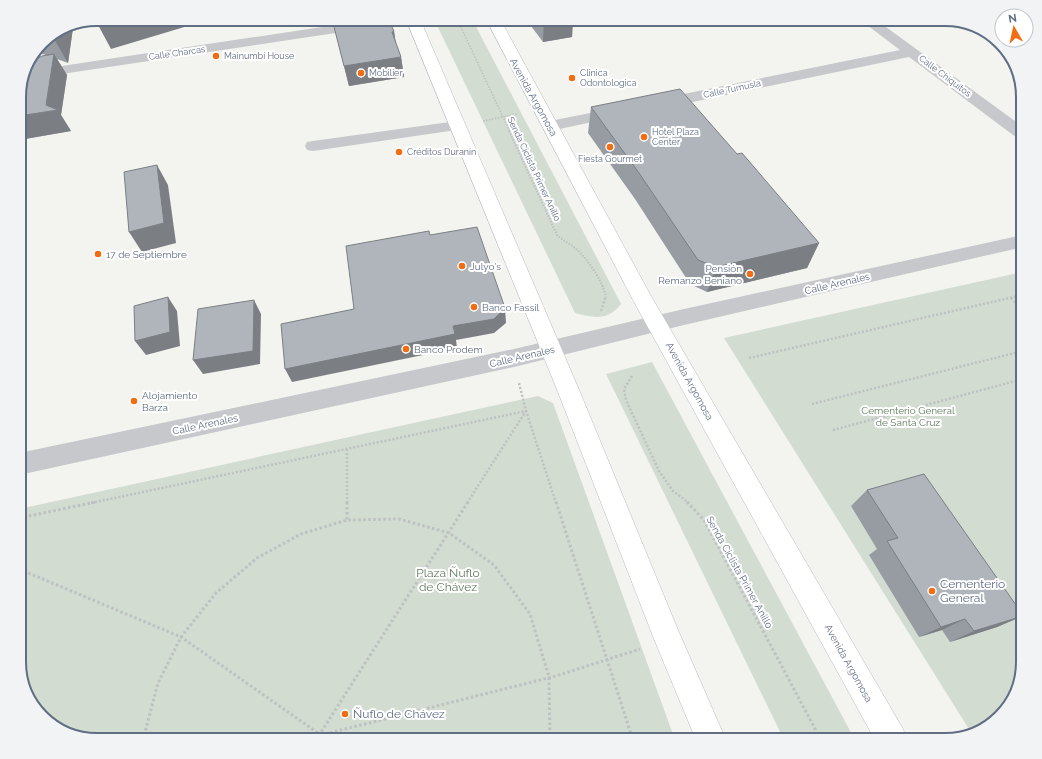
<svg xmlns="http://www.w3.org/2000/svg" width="1042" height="759" viewBox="0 0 1042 759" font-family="Raleway,sans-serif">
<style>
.green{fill:#d2dcd0}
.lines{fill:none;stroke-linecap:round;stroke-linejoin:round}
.major-casing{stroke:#b8bbbf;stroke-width:1}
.path-far3{stroke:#bec0c2;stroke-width:1.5;stroke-dasharray:1.5 1.5;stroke-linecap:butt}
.path-far2{stroke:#bec0c2;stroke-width:2;stroke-dasharray:1.5 1.5;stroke-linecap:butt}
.path-far1{stroke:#bec0c2;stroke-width:2.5;stroke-dasharray:2 2;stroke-linecap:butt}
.path{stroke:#bec0c2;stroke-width:3;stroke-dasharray:2.5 2.5;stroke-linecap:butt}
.minor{fill:#c6c8cc;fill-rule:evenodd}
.major{fill:#fff;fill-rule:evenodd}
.wall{fill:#979ca2}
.shaded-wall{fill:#7b7f84}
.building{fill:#b0b5bc;stroke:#7b7f84}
.poi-dot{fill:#f26c11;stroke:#fff;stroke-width:1.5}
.labels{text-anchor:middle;stroke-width:4;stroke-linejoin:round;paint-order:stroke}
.far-street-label{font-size:9px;fill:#606d83;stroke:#fff}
.far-poi-label{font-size:9px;fill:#606d83;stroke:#fff;text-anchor:start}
.street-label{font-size:10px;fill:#606d83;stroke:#fff}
.poi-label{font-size:10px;fill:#606d83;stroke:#fff;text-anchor:start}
.park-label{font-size:10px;fill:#607a60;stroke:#fff}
.near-park-label{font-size:12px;fill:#607a60;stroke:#fff}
.near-poi-label{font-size:12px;fill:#606d83;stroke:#fff;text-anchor:start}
.rim{fill:none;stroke:#606d83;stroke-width:2}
</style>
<rect width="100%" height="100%" fill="#f3f4ef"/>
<g class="green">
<path d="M455,19H472L621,304C608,321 594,318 575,313L435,21Z"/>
<polygon points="1023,272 1023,663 1007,709 980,732 972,734 724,338"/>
<polygon points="652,362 855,740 784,740 606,374"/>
<polygon points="538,396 553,403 675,740 96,740 50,724 29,701 19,667 19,509"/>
</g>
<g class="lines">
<g class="major-casing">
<g id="major">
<polygon points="406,19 420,19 580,392 678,630 726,740 696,740 654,639 558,392"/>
<polygon points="486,19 500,19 651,296 903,729 907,740 875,740 633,300"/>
</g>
</g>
<g class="path-far3">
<polyline points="458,21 510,132"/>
<polyline points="483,121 517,114"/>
</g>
<g class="path-far2">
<path d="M509,131L557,235C562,240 569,243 575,248C587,258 603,281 606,297"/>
<polyline points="1014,297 1023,295"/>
</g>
<g class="path-far1">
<polyline points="1011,298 1023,310"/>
<polyline points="601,311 606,296"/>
<polyline points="749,358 1018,296"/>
<polyline points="632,376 624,389 626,400 659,471 673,491 689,503"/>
<polyline points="812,404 1023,351"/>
<polyline points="833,430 1023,379"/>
<polyline points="347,449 347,503"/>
<polyline points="91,503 526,411 556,503"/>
<polyline points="467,503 526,411 519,383"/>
</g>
<g class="path">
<polyline points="347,502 347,520"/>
<polyline points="556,502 633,740"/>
<polyline points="687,502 704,520 821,740"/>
<polyline points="19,518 96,502"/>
<polyline points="19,569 181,637 328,740"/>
<polyline points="143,740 158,683 181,637 216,593 257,558 301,534 347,520 399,519 449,533 494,565 530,614 549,677 550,740"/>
<polyline points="301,740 556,676 640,649"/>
<polyline points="316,740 468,502"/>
</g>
<g class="minor">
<polygon points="375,19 409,19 407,22 402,23 35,78 30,77 28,74 30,71 35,70"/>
<polygon points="859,19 875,19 1023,127 1023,140 1017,138 909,57 659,109 654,107 651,104 654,101 659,99 900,50"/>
<polygon points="620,107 625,109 628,112 625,115 550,131 544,129 542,126 544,123 550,121"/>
<polygon points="457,121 463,123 465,126 463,129 313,151 307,150 305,146 307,142 313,141"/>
<polygon points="1023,235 1023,247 684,325 514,367 19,475 19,453 514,349 684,309"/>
</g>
<use href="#major" class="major"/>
</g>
<g class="wall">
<polygon points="332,19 394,31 395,41 401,57 404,77 349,86"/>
<polygon points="528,19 573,19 572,37 543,42 528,22"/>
<polygon points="73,28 68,63 57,59 67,75 61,115 71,131 19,140 46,55 42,54 38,48 45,38"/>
<polygon points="591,107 737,154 819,243 807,268 707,292 690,284 635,199 588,133"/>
<polygon points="867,490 1023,616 997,627 950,642 942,630 919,637 869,555 877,549 851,506"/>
</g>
<g class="shaded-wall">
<polygon points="110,19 211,19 111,49 97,23"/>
<polygon points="544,19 573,19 572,37 543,42"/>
<polygon points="73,28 68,63 53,37 53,35"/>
<polygon points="394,31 397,51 392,32"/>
<polygon points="54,54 67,75 61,115 71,131 19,140 19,116 46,105"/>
<polygon points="401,57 404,77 349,86 344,66"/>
<polygon points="157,165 168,185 176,243 142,252 129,232"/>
<polygon points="819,243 807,268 707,292 716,267"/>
<polygon points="168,297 177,311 180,346 146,355 135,341"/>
<polygon points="254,300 261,314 260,364 203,374 193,360"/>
<polygon points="505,308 506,323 494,333 456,340 457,348 292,382 285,369 453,326"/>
<polygon points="1023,616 997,627 950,642 974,631"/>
<polygon points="965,619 942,630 919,637 941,627"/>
</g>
<g class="building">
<polygon points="97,19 110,19 97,23"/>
<polygon points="332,19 388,19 394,31 392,32 401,57 344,66"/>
<polygon points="54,54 46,105 58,110 19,116 19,91 26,65 42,56"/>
<polygon points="680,89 737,154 742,153 819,243 716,267 698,260 639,173 591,107"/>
<polygon points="157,165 164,223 129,232 124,172"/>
<polygon points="477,227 505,308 494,319 453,326 455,334 285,369 281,324 354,309 346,246 429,231 430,235"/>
<polygon points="168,297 170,332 135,341 134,306"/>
<polygon points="254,300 253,351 193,360 198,309"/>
<polygon points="924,474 1023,615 1023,616 974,631 965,619 941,627 887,541 898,538 867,490"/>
</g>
<g class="poi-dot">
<circle cx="216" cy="56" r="4"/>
<circle cx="361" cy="73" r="4"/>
<circle cx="572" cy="78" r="4"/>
<circle cx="644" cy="137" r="4"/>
<circle cx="610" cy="147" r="4"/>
<circle cx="399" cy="152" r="4"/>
<circle cx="98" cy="254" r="4"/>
<circle cx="462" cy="266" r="4"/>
<circle cx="750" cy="274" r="4"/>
<circle cx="474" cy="307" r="4"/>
<circle cx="406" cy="349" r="4"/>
<circle cx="134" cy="401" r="4"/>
<circle cx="932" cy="591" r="4"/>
<circle cx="345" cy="714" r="4"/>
</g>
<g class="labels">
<g class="far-street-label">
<text transform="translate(177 53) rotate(-8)" y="3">Calle Charcas</text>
<text transform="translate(945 76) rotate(37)" y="3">Calle Chiquitos</text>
<text transform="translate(732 89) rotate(-12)" y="3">Calle Tumusla</text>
<text transform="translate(534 169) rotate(65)" y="3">Senda Ciclista Primer Anillo</text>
</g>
<g class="far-poi-label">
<text x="224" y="59">Mainumbí House</text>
<text x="369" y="76">Mobilier</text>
<text x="580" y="76">Clinica<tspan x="580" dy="10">Odontologica</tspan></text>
<text x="652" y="135">Hotel Plaza<tspan x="652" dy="10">Center</tspan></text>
<text x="407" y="155">Créditos Duranin</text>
<text x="610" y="162" text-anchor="middle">Fiesta Gourmet</text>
</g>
<g class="street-label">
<text transform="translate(534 97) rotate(61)" y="4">Avenida Argomosa</text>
<text transform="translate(837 283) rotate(-13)" y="4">Calle Arenales</text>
<text transform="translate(522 356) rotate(-13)" y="4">Calle Arenales</text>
<text transform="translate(690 381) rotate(61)" y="4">Avenida Argomosa</text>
<text transform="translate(205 424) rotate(-12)" y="4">Calle Arenales</text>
<text transform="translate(740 572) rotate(61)" y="4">Senda Ciclista Primer Anillo</text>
<text transform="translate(849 663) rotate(61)" y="4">Avenida Argomosa</text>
</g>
<g class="poi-label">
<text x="106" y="258">17 de Septiembre</text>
<text x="470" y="270">Julyo's</text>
<text x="742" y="272" text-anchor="end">Pensión<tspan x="742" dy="12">Remanzo Beniano</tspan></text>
<text x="482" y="311">Banco Fassil</text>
<text x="414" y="353">Banco Prodem</text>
<text x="142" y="399">Alojamiento<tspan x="142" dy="12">Barza</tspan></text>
</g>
<g class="park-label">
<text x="908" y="414">Cementerio General<tspan x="908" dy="12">de Santa Cruz</tspan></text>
</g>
<g class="near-park-label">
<text x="448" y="577">Plaza Ñuflo<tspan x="448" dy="14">de Chávez</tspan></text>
</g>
<g class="near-poi-label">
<text x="940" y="588">Cementerio<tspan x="940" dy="14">General</tspan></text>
<text x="353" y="718">Ñuflo de Chávez</text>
</g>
</g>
<path d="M0 0H1042V759H0ZM97 26H945A71 71 0 0 1 1016 97V662A71 71 0 0 1 945 733H97A71 71 0 0 1 26 662V97A71 71 0 0 1 97 26Z" fill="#f2f3f5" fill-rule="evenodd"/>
<path class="rim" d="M97 26H945A71 71 0 0 1 1016 97V662A71 71 0 0 1 945 733H97A71 71 0 0 1 26 662V97A71 71 0 0 1 97 26Z"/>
<g transform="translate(1014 28) rotate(351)"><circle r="19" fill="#ffffff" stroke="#bfc5cd"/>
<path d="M0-3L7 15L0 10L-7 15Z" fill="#f26c11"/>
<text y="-6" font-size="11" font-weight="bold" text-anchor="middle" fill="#606d83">N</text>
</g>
</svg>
